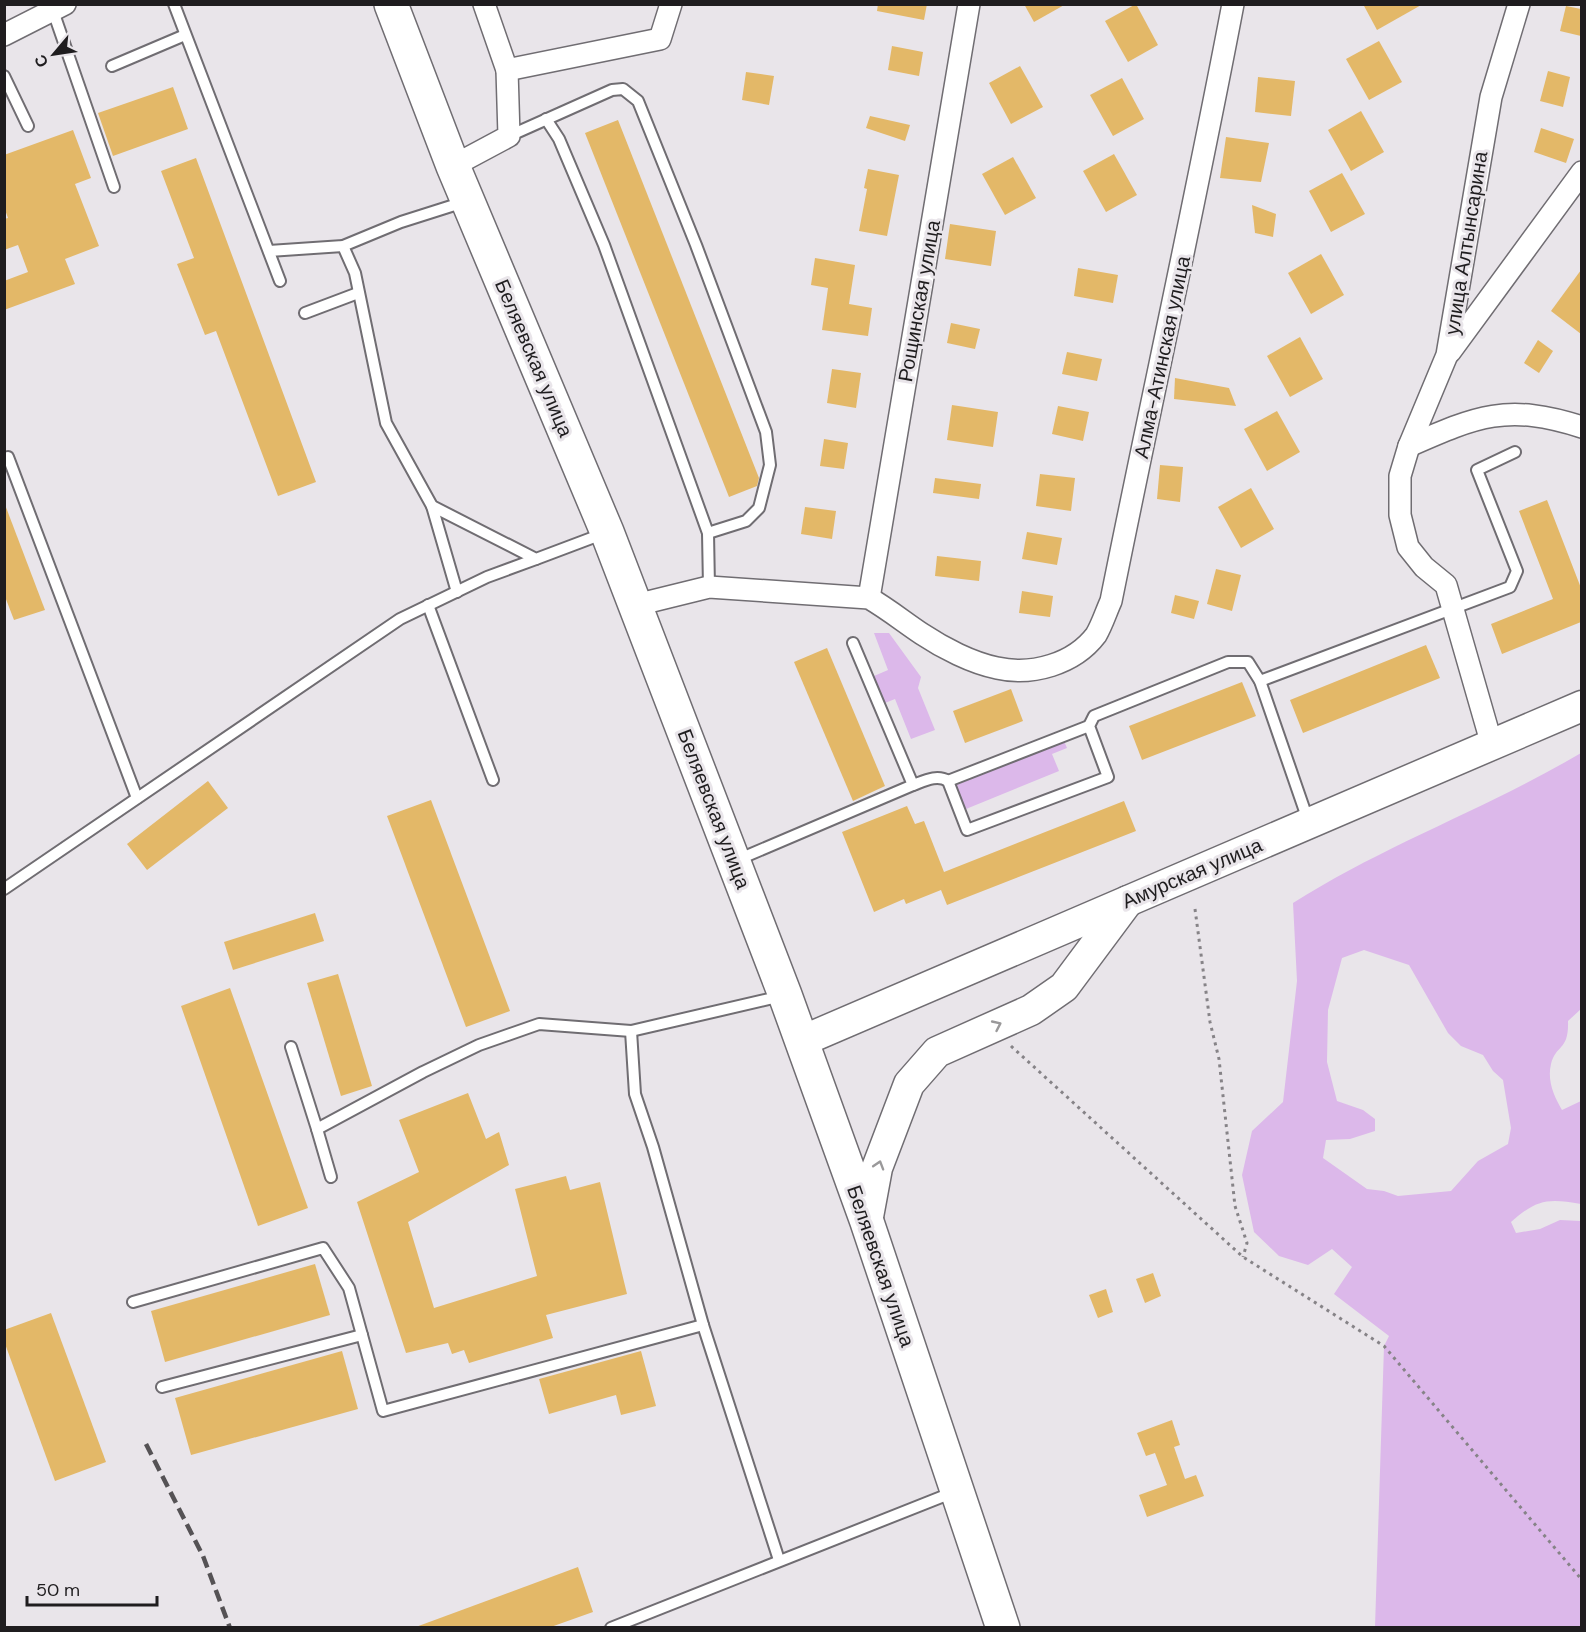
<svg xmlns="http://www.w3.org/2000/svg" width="1586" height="1632" viewBox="0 0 1586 1632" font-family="'DM Sans',sans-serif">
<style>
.green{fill:#dcb8ea;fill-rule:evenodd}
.building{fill:#e3b868}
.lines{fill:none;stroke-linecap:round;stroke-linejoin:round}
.lane-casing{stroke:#706d72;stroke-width:14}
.street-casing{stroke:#706d72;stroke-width:24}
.secondary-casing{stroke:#706d72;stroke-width:33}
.primary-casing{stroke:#706d72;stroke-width:36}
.path{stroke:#868387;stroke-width:3;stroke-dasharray:3 4.5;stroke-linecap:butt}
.lane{stroke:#fff;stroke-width:10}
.street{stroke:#fff;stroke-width:21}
.secondary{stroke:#fff;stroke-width:30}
.primary{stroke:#fff;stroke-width:33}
.rail{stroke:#555255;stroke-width:4.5;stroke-dasharray:12 6;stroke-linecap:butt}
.oneway{stroke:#9a999a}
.labels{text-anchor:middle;stroke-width:6;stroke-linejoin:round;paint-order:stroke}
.street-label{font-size:20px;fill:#1f1d1f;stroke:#e9e5ea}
</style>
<rect width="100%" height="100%" fill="#e9e5ea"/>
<g class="green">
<polygon points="874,633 889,633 921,677 918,688 935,730 911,739 895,699 885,703 874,676 888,670"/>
<polygon points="1064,741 1067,748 1052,754 1059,771 966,809 956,785"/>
<path d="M1581,753V1009L1568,1021C1569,1051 1556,1044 1551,1064C1547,1081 1554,1096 1562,1110L1581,1101V1204C1548,1198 1537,1199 1511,1222L1516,1233L1540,1229L1560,1220L1581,1221V1627H1375L1384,1346L1389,1336L1334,1294L1352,1267L1332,1249L1308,1265L1279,1256L1254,1232L1242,1175L1252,1131L1283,1102L1297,981L1293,903C1384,845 1488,808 1581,753ZM1364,950L1409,965L1448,1033L1461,1046L1483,1055L1493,1071L1503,1080L1511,1128L1508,1144L1478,1161L1451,1191L1398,1196L1384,1191L1367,1189L1323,1158L1326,1140L1350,1139L1375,1131V1119L1363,1110L1337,1101L1327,1062L1328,1010L1342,958Z"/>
</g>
<g class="building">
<polygon points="878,4 927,4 924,20 877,11"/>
<polygon points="1024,4 1066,4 1034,22"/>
<polygon points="1136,4 1158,45 1128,62 1105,21"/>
<polygon points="1363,4 1423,4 1377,30"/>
<polygon points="1566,6 1581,9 1581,36 1560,31"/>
<polygon points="1379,41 1402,82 1369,100 1346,59"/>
<polygon points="892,46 923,52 919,76 888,70"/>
<polygon points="1020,66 1043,107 1011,124 989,83"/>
<polygon points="1548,71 1570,77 1563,107 1540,101"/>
<polygon points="746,72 774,76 769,105 742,100"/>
<polygon points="1258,77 1295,81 1291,116 1255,112"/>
<polygon points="1122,78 1144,119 1113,136 1090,95"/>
<polygon points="173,87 188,129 113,156 98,113"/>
<polygon points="1361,111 1384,152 1351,171 1328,130"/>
<polygon points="870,116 910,125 905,141 866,128"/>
<polygon points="618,120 759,478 757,486 729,497 585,133"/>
<polygon points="1541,128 1574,139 1566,163 1534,152"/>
<polygon points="73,130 91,178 75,184 99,246 65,259 75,284 4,310 4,281 28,272 18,245 4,250 4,219 8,218 4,207 4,155"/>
<polygon points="1226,137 1269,143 1261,182 1220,178"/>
<polygon points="1114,154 1137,195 1106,212 1083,171"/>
<polygon points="1013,157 1036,198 1005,215 982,174"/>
<polygon points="196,158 316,482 278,496 216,331 205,335 177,264 194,258 161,171"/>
<polygon points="868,169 899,175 887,236 859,231 867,189 864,188"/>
<polygon points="1342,173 1365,214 1331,232 1309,191"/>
<polygon points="1252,205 1276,214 1273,237 1255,233"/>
<polygon points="950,224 996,231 991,266 945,259"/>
<polygon points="1321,254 1344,295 1311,314 1288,273"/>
<polygon points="815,258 855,265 849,304 872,308 868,336 822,330 828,288 811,285"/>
<polygon points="1078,268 1118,275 1113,303 1074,296"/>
<polygon points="1581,270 1581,334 1551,311"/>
<polygon points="951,323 980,329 975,349 947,343"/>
<polygon points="1300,337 1323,379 1290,397 1267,356"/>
<polygon points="1538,340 1553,351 1539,373 1524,363"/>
<polygon points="1067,352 1102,359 1097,381 1062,374"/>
<polygon points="832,369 861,373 856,408 827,403"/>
<polygon points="1175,378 1229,388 1236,406 1174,399"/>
<polygon points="952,405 998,412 993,447 947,440"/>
<polygon points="1058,406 1089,412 1083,441 1052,434"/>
<polygon points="1277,411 1300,452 1267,471 1244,429"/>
<polygon points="824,439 848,443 844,469 820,466"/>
<polygon points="1160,465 1183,467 1180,502 1157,499"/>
<polygon points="1040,474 1075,478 1071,511 1036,506"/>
<polygon points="935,478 981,484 979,499 933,493"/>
<polygon points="1251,488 1274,529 1241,548 1218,507"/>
<polygon points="1547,500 1581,588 1581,622 1502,654 1491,624 1553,599 1519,511"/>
<polygon points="4,502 45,610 14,620 4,594"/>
<polygon points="805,507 836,511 832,539 801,534"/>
<polygon points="1027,532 1062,538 1057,565 1022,559"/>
<polygon points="937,556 981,561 979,581 935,576"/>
<polygon points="1216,569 1241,575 1232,611 1207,604"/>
<polygon points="1022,591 1053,596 1050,617 1019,613"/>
<polygon points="1175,595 1199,601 1194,619 1171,613"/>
<polygon points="1426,645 1440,678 1303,733 1290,700"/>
<polygon points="827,648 885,786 853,801 794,662"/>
<polygon points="1242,682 1256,716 1142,760 1129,726"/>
<polygon points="1011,689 1023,721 965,743 953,711"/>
<polygon points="208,781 228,808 147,870 127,844"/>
<polygon points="431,800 510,1011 466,1027 387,816"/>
<polygon points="1124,801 1136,831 947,905 941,890 906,904 904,899 874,912 842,832 907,806 915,824 924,821 944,872"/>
<polygon points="315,913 324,941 233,970 224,942"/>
<polygon points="338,974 372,1086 341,1096 307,983"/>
<polygon points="230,988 308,1208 258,1226 181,1006"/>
<polygon points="468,1093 486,1139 499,1132 509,1165 408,1222 434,1308 537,1276 515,1189 566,1176 570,1190 600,1182 627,1294 546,1315 553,1338 469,1363 464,1350 452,1354 448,1343 406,1353 357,1202 419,1172 399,1120"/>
<polygon points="315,1264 330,1315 165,1362 151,1311"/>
<polygon points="1153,1273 1161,1296 1145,1303 1136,1279"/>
<polygon points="1106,1289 1113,1312 1098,1318 1089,1295"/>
<polygon points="51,1313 106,1462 55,1481 4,1341 4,1330"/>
<polygon points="342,1351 358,1409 191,1455 175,1398"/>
<polygon points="641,1351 656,1406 621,1415 616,1395 549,1414 539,1379"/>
<polygon points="1172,1420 1180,1445 1174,1447 1185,1479 1196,1475 1204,1496 1147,1517 1139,1495 1167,1485 1155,1453 1146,1456 1137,1433"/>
<polygon points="578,1567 593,1612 548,1628 413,1628"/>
</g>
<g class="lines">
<g class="lane-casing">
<g id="lane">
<polyline points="174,4 280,281"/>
<polyline points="53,11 114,187"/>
<polyline points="112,66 185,35"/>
<polyline points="4,76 28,126"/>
<polyline points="546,119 559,139 604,245 708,533 709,587"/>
<polyline points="509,136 612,90 623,89 638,101 696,245 766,432 770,465 759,508 746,521 708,533"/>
<polyline points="343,246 355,273 386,423 432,506 536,559 605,533"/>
<polyline points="269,251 343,246 401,222 464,202"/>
<polyline points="305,313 358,293"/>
<polyline points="8,457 137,798"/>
<polyline points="432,506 457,592"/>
<polyline points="428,605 493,780"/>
<polyline points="1260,681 1510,587 1517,571 1477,470 1515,452"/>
<polyline points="948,781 1089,726"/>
<path d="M913,785C924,781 937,774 948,781L967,830L1108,777L1089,726L1094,716L1228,662H1248L1260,681L1308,820"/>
<polyline points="737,860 913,785 853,643"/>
<polyline points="4,889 400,619 487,577 536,559"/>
<polyline points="631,1031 635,1094 653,1147 703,1325 779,1560"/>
<polyline points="291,1047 317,1129 423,1072 479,1045 539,1024 631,1031 782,996"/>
<polyline points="317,1129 331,1177"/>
<polyline points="133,1302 323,1248 349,1288 383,1411 703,1325"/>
<polyline points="162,1387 362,1335"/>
<polyline points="611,1628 954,1492"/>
</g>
</g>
<g class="street-casing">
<g id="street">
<polyline points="484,4 507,70"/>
<polyline points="4,35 65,4"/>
<polyline points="453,166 509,136 507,70 660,39 671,4"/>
<polyline points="1450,352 1582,172"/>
<path d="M1409,446C1477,416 1507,403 1582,427"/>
<polyline points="869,598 969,4"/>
<path d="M636,605L709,587L869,598C888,609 904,622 922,634C943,648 972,663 997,668C1032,676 1074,664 1096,635C1102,625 1106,612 1111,601C1151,402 1195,204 1233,4"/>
<polyline points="1492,745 1446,585 1424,567 1408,547 1400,515 1400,476 1409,446 1447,355 1491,97 1519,4"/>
</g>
</g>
<g class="secondary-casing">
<g id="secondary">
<polyline points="802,1041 1582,706"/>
<polyline points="867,1222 877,1168 909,1084 937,1052 1031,1010 1064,987 1128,901"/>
</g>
</g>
<g class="primary-casing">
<polyline id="primary" points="391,4 453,166 607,532 785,995 867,1222 1003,1628"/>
</g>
<g class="path">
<polyline points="1195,909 1210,1022 1219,1059 1235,1206 1247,1243 1243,1257"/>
<polyline points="1011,1046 1243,1257 1384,1346 1582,1580"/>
</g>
<use href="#lane" class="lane"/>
<use href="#street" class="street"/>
<use href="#secondary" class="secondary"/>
<use href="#primary" class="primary"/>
<polyline class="rail" points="146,1444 203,1556 230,1628"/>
</g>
<defs><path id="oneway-chevron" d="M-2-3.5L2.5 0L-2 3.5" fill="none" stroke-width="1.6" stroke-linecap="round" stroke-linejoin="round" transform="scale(1.5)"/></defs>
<g class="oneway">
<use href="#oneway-chevron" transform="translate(997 1025) rotate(-25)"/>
<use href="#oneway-chevron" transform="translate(879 1165) rotate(-73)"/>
</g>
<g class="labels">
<g class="street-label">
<text transform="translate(1466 243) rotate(-81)" y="7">улица Алтынсарина</text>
<text transform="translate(919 301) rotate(-80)" y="7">Рощинская улица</text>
<text transform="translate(1162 357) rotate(-78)" y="7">Алма-Атинская улица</text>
<text transform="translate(534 358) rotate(67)" y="7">Беляевская улица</text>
<text transform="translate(714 809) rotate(69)" y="7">Беляевская улица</text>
<text transform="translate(1192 873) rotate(-23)" y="7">Амурская улица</text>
<text transform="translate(881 1266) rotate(71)" y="7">Беляевская улица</text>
</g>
</g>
<rect width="1586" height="1632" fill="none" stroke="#1f1d1f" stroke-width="12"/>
<g transform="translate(54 54) rotate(241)" stroke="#e9e5ea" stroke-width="4.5" paint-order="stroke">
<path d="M0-4.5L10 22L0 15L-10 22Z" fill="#1f1d1f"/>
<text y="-9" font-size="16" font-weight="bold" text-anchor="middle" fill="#1f1d1f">С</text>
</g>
<path d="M27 1596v9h130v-9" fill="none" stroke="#1f1d1f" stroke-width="3"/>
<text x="36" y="1596" font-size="18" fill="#1f1d1f" stroke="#e9e5ea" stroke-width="4.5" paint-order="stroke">50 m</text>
</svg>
